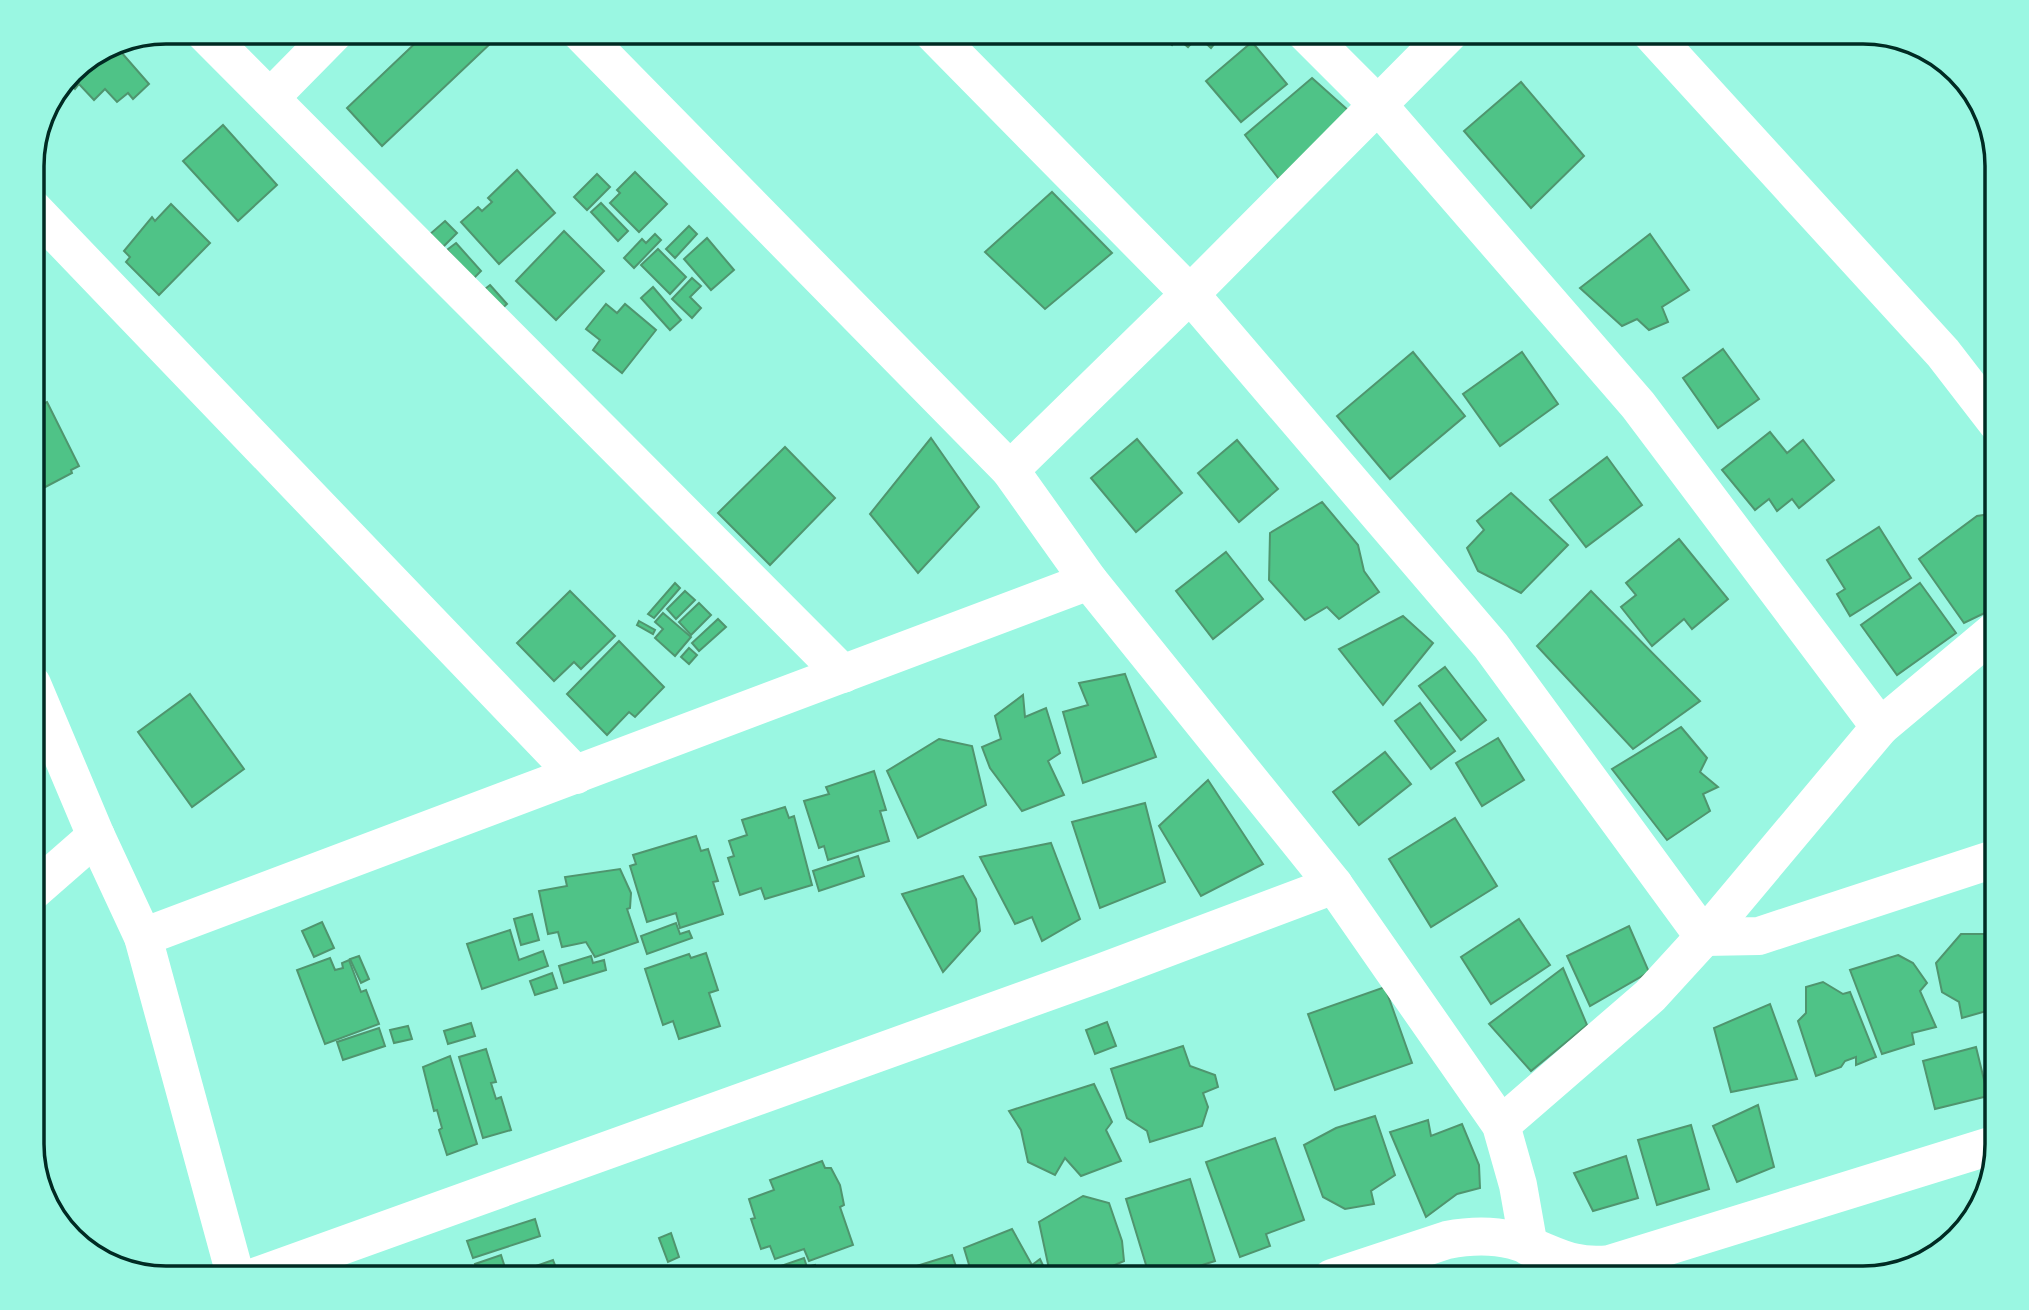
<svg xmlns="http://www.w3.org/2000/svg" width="2029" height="1310" viewBox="0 0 2029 1310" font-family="Quicksand,sans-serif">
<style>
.building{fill:#4fc387;stroke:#4f956e;stroke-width:2}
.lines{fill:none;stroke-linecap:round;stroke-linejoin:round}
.street{stroke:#fff;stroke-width:38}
.secondary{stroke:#fff;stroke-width:38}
.rim{fill:none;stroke:#002b23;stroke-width:3.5}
</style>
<rect width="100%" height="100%" fill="#9af7e2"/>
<g class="building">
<polygon points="427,32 482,32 492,42 382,146 347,108"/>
<polygon points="1150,32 1224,32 1211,48 1198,36 1188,47 1177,38 1172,45 1159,34 1157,37"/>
<polygon points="131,38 133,40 121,52 149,84 133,99 128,93 117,102 105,89 94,100 79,84 75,89 67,80 71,71 115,42"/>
<polygon points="1252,42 1287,84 1241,122 1206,81"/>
<polygon points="1312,78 1349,111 1282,183 1245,135"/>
<polygon points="1521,82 1584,156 1531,208 1464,131"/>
<polygon points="223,125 277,185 238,221 183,161"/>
<polygon points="517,170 555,213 499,264 461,222 478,207 482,211 492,202 488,198"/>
<polygon points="635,172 667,204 639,232 610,203 620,193 617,190"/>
<polygon points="597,174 610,187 587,210 574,197"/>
<polygon points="1052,192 1112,253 1045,309 985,252"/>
<polygon points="601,203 628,231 618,241 591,212"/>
<polygon points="171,204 210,243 159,295 126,262 130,257 124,251 152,217 155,221"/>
<polygon points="445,221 457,233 442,248 429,235"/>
<polygon points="689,226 697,234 675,258 666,249"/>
<polygon points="564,231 604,271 556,320 516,281"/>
<polygon points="655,234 661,240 634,268 624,258 642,239 646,243"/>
<polygon points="1650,234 1689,290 1662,307 1668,322 1649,330 1637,319 1622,326 1580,288"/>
<polygon points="707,238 734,270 711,290 684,259"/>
<polygon points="456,243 481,271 473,279 447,250"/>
<polygon points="658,249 686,277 670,294 641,265"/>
<polygon points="692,278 701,286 690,297 701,308 692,318 672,299"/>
<polygon points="490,285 507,304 497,313 480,293"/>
<polygon points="653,287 681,320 670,330 641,298"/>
<polygon points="606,304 617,313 625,304 656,330 622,373 593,350 600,340 586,329"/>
<polygon points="1723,349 1759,399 1718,428 1683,378"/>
<polygon points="1413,352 1465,416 1390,479 1337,416"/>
<polygon points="1522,352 1558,404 1500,446 1463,394"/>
<polygon points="47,402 79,466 71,470 72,473 32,494 32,409"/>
<polygon points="1770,432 1787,453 1803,440 1834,480 1799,508 1792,499 1777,511 1769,499 1755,510 1722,470"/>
<polygon points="931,438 979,507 918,573 870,514"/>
<polygon points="1137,439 1182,493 1136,532 1091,478"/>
<polygon points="1237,440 1278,489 1239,522 1198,473"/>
<polygon points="785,447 835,498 770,565 718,513"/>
<polygon points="1607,457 1642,505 1586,547 1550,500"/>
<polygon points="1511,493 1568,545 1521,593 1478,571 1467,548 1484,530 1477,521"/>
<polygon points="1322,502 1358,545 1364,571 1379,592 1339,619 1327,607 1305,620 1269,580 1270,533"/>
<polygon points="1997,513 1997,607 1964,623 1919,559 1977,516"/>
<polygon points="1879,527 1911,578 1850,616 1837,594 1845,589 1827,560"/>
<polygon points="1679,539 1728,599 1692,629 1684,619 1652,646 1621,607 1636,595 1626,583"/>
<polygon points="1226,552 1263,599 1213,639 1176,591"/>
<polygon points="675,583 680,588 654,618 648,614"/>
<polygon points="1920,583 1956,633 1897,675 1861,625"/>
<polygon points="570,591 615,636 581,669 574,662 554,681 517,643"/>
<polygon points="685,591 695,600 676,619 667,609"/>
<polygon points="1591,591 1700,701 1633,749 1537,646"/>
<polygon points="699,603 711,615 691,635 679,622"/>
<polygon points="663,613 691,637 675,656 655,638 663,629 655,622"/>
<polygon points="1403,616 1433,643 1383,705 1339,649"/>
<polygon points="718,619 726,627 699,651 692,643"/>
<polygon points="639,621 655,630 653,634 637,625"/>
<polygon points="619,641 664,687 635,717 629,712 607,735 567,694"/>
<polygon points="689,648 697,655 689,664 681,657"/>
<polygon points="1445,667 1486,720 1461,740 1419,686"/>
<polygon points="1125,674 1156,757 1083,783 1063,712 1088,705 1079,683"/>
<polygon points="190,694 244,769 192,807 138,732"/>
<polygon points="1023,695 1025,717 1046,708 1060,753 1048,761 1064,795 1022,811 990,768 982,747 1001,739 995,716"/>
<polygon points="1420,703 1455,751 1431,769 1395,721"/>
<polygon points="1681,727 1707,758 1700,772 1718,787 1703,794 1710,811 1667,840 1612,769"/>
<polygon points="1498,738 1524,780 1482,806 1456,763"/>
<polygon points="939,739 972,746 986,805 918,838 887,771"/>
<polygon points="1385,752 1411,784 1359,825 1333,792"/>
<polygon points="874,771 886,810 880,811 889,841 828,860 824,846 819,848 804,801 829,794 826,787"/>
<polygon points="1208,780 1263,864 1201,896 1159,826"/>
<polygon points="1145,803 1165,882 1100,908 1072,822"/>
<polygon points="785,807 789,818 794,816 812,885 765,899 761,888 740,895 728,858 734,856 729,841 747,835 742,820"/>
<polygon points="1455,818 1497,886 1431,927 1389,859"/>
<polygon points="696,836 701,851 708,849 718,881 713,882 723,914 680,928 676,913 647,922 630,866 636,864 633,855"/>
<polygon points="1051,843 1080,919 1042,941 1032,917 1015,924 980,857"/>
<polygon points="858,856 864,876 819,891 813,871"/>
<polygon points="620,869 631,893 630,908 627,909 638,942 595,957 586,942 562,947 558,932 548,934 539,891 567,886 565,877"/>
<polygon points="963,876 976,899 980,931 943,972 902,894"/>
<polygon points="532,914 539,940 521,945 514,919"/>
<polygon points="1519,919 1550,965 1491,1004 1461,957"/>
<polygon points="322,922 334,948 314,957 302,931"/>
<polygon points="676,923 680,934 689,931 692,938 647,954 641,936"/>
<polygon points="1629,926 1649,972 1590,1006 1567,956"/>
<polygon points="510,930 519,960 543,951 548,966 482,989 467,944"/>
<polygon points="1961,934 1993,934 1997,947 1997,1008 1962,1018 1959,1002 1942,992 1936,963"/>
<polygon points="706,953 718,990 709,993 720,1026 679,1039 673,1021 663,1025 645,969 689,954 691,958"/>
<polygon points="1898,955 1913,963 1927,983 1920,991 1936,1027 1912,1033 1914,1044 1882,1054 1850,970"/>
<polygon points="359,956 369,979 361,983 350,959"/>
<polygon points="591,956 593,963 604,960 606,970 564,983 559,966"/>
<polygon points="330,958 335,970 343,968 342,963 349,960 361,992 366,990 379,1024 325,1044 297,970"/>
<polygon points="1563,968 1587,1025 1531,1071 1489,1024"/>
<polygon points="552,973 557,988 535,995 530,981"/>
<polygon points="1823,982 1843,994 1850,992 1876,1057 1856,1065 1856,1057 1845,1061 1841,1067 1816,1076 1798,1021 1806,1013 1806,987"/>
<polygon points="1385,987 1412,1063 1335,1090 1308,1014"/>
<polygon points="1770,1004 1797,1079 1731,1092 1714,1028"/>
<polygon points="1107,1022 1116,1046 1095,1054 1086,1030"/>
<polygon points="471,1023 475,1036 448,1044 444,1031"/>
<polygon points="408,1026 412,1039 394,1043 390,1030"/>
<polygon points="379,1028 385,1046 343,1060 337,1042"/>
<polygon points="1183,1046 1190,1066 1215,1075 1218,1087 1203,1093 1208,1107 1202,1126 1150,1142 1147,1131 1127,1118 1111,1069"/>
<polygon points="1976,1047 1988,1096 1935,1109 1923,1061"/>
<polygon points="486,1049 496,1082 491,1083 496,1099 501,1097 511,1130 483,1138 459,1057"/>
<polygon points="450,1056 477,1144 447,1155 439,1130 442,1128 437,1110 434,1111 423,1067"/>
<polygon points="1094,1084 1112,1122 1106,1130 1121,1161 1081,1176 1065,1158 1055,1175 1028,1162 1021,1130 1009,1111"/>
<polygon points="1758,1105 1774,1167 1737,1182 1713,1126"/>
<polygon points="1375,1116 1395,1175 1371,1191 1374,1204 1345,1209 1323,1197 1304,1145 1336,1128"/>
<polygon points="1428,1120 1431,1136 1462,1124 1479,1165 1480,1188 1457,1194 1426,1217 1390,1132"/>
<polygon points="1691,1125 1709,1189 1657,1205 1638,1140"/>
<polygon points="1275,1138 1304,1220 1266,1234 1270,1246 1240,1257 1206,1162"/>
<polygon points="1626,1156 1638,1198 1593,1211 1574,1173"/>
<polygon points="822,1161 825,1168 831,1168 840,1185 844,1205 840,1207 853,1245 809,1261 804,1249 775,1259 770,1246 761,1249 751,1219 755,1218 749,1199 774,1190 770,1180"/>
<polygon points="1190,1179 1215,1261 1161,1278 1150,1278 1126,1199"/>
<polygon points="1083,1196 1109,1203 1122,1241 1124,1261 1110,1267 1112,1278 1051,1278 1039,1222"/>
<polygon points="535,1219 540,1236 473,1258 467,1241"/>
<polygon points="1012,1229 1032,1265 1040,1259 1049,1278 973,1278 964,1248"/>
<polygon points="671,1233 679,1257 668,1262 659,1238"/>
<polygon points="501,1255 508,1277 479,1278 475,1264"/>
<polygon points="952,1255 960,1278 881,1278 881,1277"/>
<polygon points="804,1258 807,1267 815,1265 818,1273 803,1278 772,1278 769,1270"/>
<polygon points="553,1260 558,1273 568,1270 571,1278 515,1278 513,1274"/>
</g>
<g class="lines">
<g class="street">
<polyline points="204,32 843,674"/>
<polyline points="580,32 1010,470"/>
<polyline points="932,32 1190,294 1491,646 1704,937 1759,936 1997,858"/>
<polyline points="1305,32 1378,105 1638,405 1880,727"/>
<polyline points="1450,32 1190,294 1010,470 1089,581 1334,885 1501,1125 1518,1185 1529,1247"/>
<polyline points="270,98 335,32"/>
<polyline points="32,208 576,775"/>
<polyline points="32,684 96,836 143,937 236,1278"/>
<polyline points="32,892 96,836"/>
<polyline points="143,937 1089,581"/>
<polyline points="1501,1125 1650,996 1704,937 1880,727 1997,629"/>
<polyline points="252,1278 1100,973 1334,885"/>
<path d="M1332,1278L1447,1240C1468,1236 1491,1235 1512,1240C1551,1251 1567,1269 1610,1264L1997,1144"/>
</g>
<polyline class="secondary" points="1650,32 1943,353 1997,423"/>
</g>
<path d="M0 0H2029V1310H0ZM166 44H1863A122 122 0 0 1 1985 166V1144A122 122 0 0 1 1863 1266H166A122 122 0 0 1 44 1144V166A122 122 0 0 1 166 44Z" fill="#9af7e2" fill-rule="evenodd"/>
<path class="rim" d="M166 44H1863A122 122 0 0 1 1985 166V1144A122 122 0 0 1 1863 1266H166A122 122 0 0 1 44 1144V166A122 122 0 0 1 166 44Z"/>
</svg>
